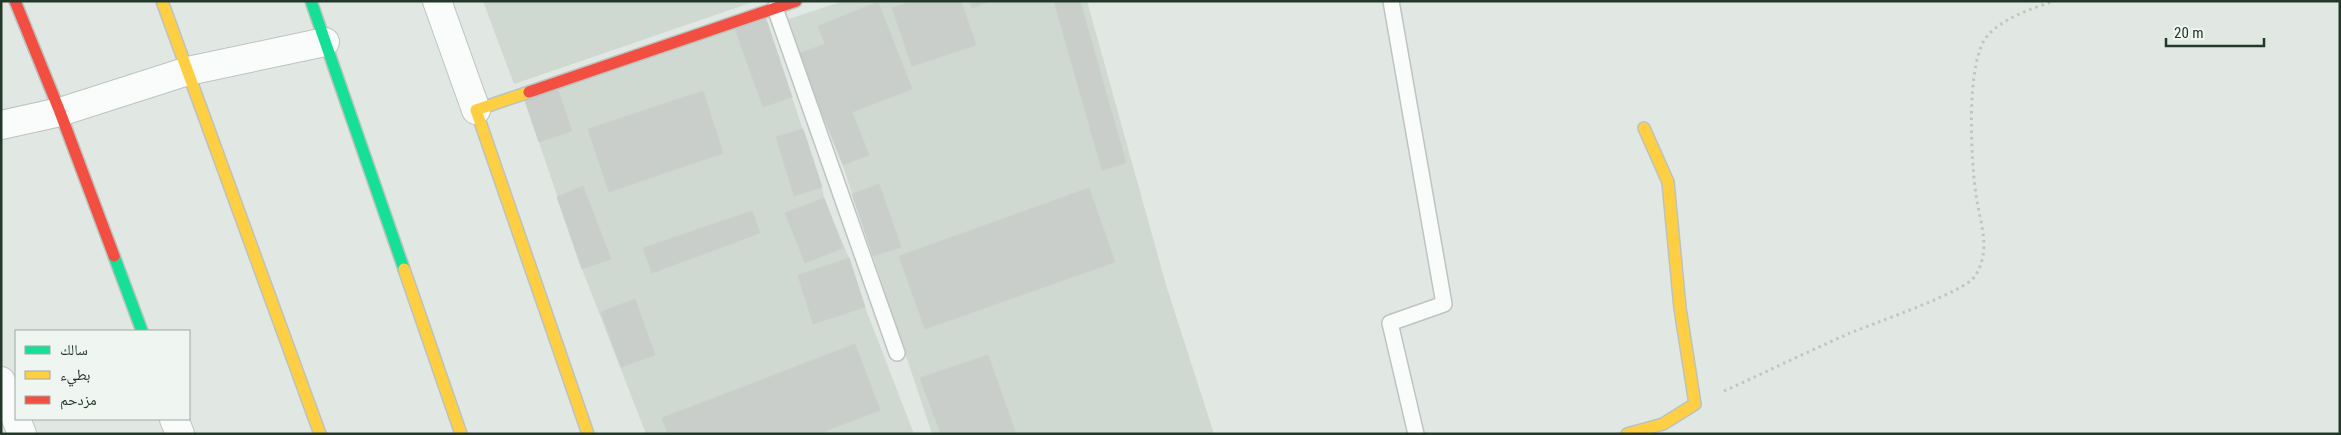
<svg xmlns="http://www.w3.org/2000/svg" width="2341" height="435" viewBox="0 0 2341 435" font-family="'Roboto Condensed','Noto Naskh Arabic',sans-serif">
<style>
.built{fill:#d0d8d2}
.building{fill:#c9cecb;stroke:#cad0cc}
.lines{fill:none;stroke-linecap:round;stroke-linejoin:round}
.lane-casing{stroke:#bec4c0;stroke-width:18}
.street-casing{stroke:#bec4c0;stroke-width:30}
.fast-casing{stroke:#bcc3be;stroke-width:14}
.slow-casing{stroke:#bcc3be;stroke-width:14}
.jam-casing{stroke:#bcc3be;stroke-width:14}
.path{stroke:#bfc7c2;stroke-width:3;stroke-dasharray:2.5 4;stroke-linecap:butt}
.lane{stroke:#fafbfb;stroke-width:15}
.street{stroke:#fafbfb;stroke-width:28}
.fast{stroke:#16e098;stroke-width:11}
.slow{stroke:#ffcf43;stroke-width:11}
.jam{stroke:#f24e42;stroke-width:11}
</style>
<rect width="100%" height="100%" fill="#e1e7e3"/>
<g class="built">
<polygon points="483,1 756,1 514,84"/>
<polygon points="843,1 1087,1 1166,285 1214,434 932,434 843,166 786,20"/>
<polygon points="765,16 822,187 824,198 849,258 865,307 914,434 646,434 582,269 524,98"/>
</g>
<g class="building">
<polygon points="911,1 961,1 976,45 912,66 892,8"/>
<polygon points="969,1 991,1 972,8"/>
<polygon points="1054,1 1080,1 1126,163 1102,170"/>
<polygon points="878,2 912,89 852,112 818,26"/>
<polygon points="765,16 792,97 763,107 734,26"/>
<polygon points="825,44 852,112 826,123 798,54"/>
<polygon points="557,87 572,131 539,142 524,98"/>
<polygon points="703,91 723,153 609,192 588,129"/>
<polygon points="852,112 869,155 843,165 826,123"/>
<polygon points="803,129 822,187 794,196 776,137"/>
<polygon points="879,184 901,247 873,256 852,194"/>
<polygon points="583,186 611,259 582,269 557,197"/>
<polygon points="1089,188 1115,262 925,329 899,256"/>
<polygon points="824,198 843,248 805,263 785,213"/>
<polygon points="752,211 760,233 652,273 643,248"/>
<polygon points="849,258 865,307 813,324 798,275"/>
<polygon points="635,299 655,355 621,367 601,312"/>
<polygon points="855,344 880,410 818,434 668,434 662,418"/>
<polygon points="988,355 1016,434 941,434 920,378"/>
</g>
<g class="lines">
<g class="lane-casing">
<g id="lane">
<polyline points="1391,1 1444,304 1390,323 1416,434"/>
<polyline points="775,8 897,353"/>
</g>
</g>
<g class="street-casing">
<g id="street">
<polyline points="437,1 476,110"/>
<polyline points="1,125 60,112 188,71 325,42"/>
<polyline points="1,381 22,434"/>
<polyline points="174,419 180,434"/>
</g>
</g>
<g class="fast-casing">
<g id="fast">
<polyline points="311,1 404,269"/>
<polyline points="114,256 142,331"/>
</g>
</g>
<g class="slow-casing">
<g id="slow">
<polyline points="162,1 320,434"/>
<polyline points="529,92 476,110 588,434"/>
<polyline points="404,269 461,434"/>
<polyline points="1627,434 1663,424 1695,404 1680,308 1668,182 1644,128"/>
</g>
</g>
<g class="jam-casing">
<g id="jam">
<polyline points="15,1 60,112 114,256"/>
<polyline points="529,92 796,1"/>
</g>
</g>
<path class="path" d="M1724,391C1766,372 1807,352 1848,334C1871,324 1966,292 1975,276C1992,250 1980,223 1976,195C1971,161 1965,60 1988,35C2005,17 2031,9 2054,1"/>
<use href="#lane" class="lane"/>
<use href="#street" class="street"/>
<use href="#fast" class="fast"/>
<use href="#slow" class="slow"/>
<use href="#jam" class="jam"/>
</g>
<rect width="2341" height="435" fill="none" stroke="#22382b" stroke-width="5"/>
<rect x="15" y="330" width="175" height="90" fill="#eff6f1" stroke="#9daaa2"/>
<rect x="25" y="346" width="25" height="8" fill="#16e098" stroke="#9daaa2"/>
<text x="60" y="355" font-size="15" fill="#22382b">سالك</text>
<rect x="25" y="371" width="25" height="8" fill="#ffcf43" stroke="#9daaa2"/>
<text x="60" y="380" font-size="15" fill="#22382b">بطيء</text>
<rect x="25" y="396" width="25" height="8" fill="#f24e42" stroke="#9daaa2"/>
<text x="60" y="405" font-size="15" fill="#22382b">مزدحم</text>
<path d="M2166 38v8h98v-8" fill="none" stroke="#22382b" stroke-width="2.5"/>
<text x="2174" y="38" font-size="15" fill="#22382b" stroke="#eff6f1" stroke-width="4" paint-order="stroke">20 m</text>
</svg>
